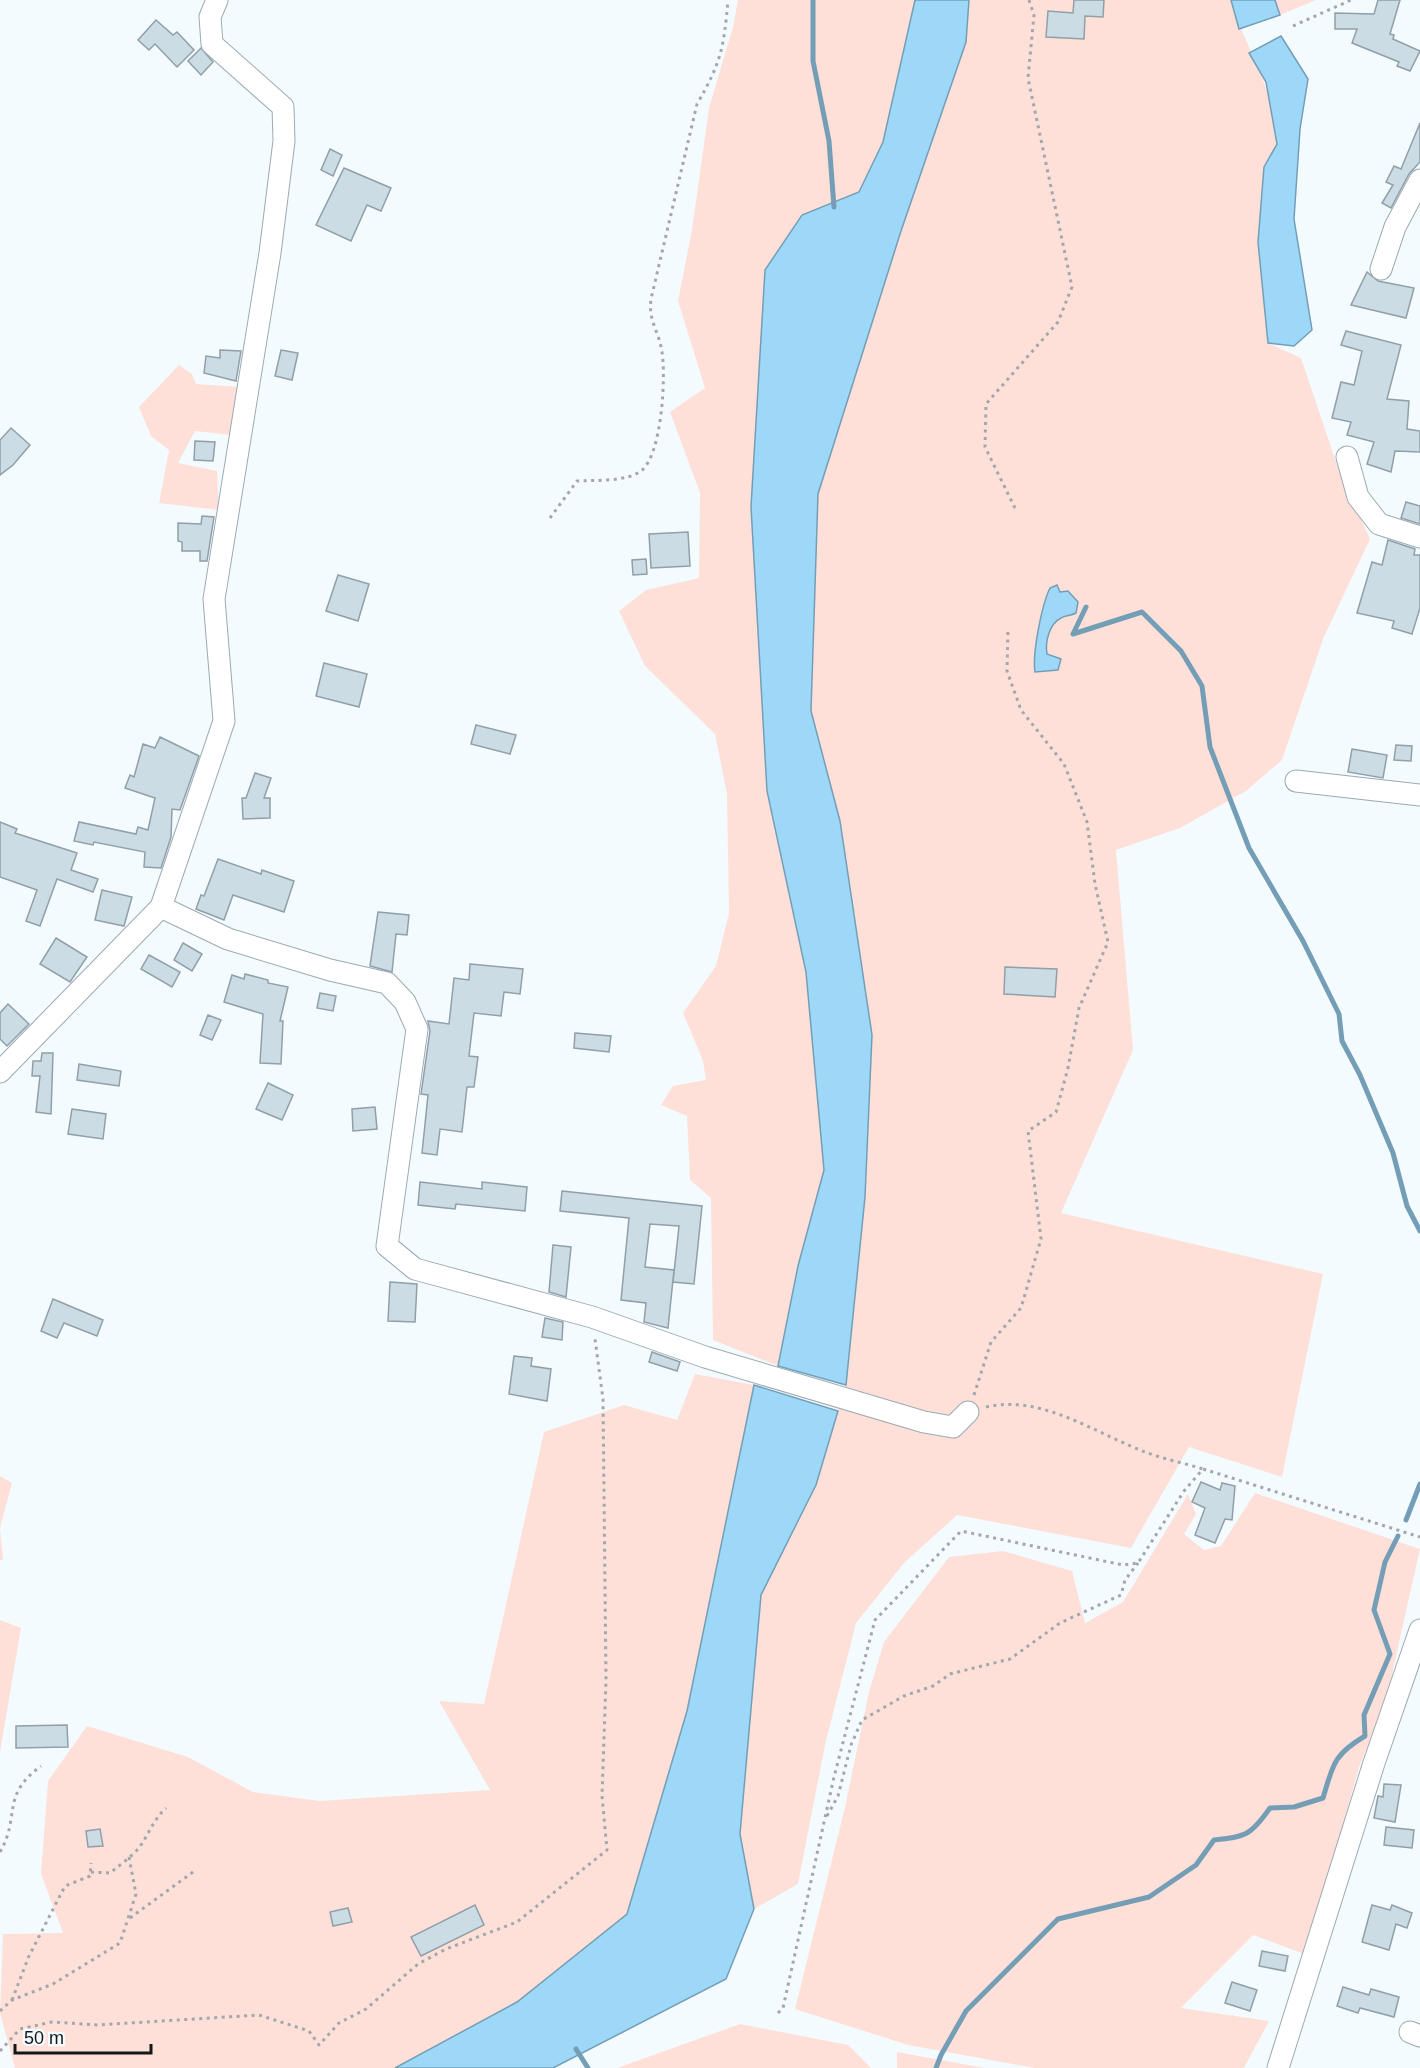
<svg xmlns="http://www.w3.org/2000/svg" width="1420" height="2068" viewBox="0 0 1420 2068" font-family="Helvetica,sans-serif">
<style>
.green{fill:#fee0d9}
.water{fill:#9ed8f8;stroke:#749eb6;stroke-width:1.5}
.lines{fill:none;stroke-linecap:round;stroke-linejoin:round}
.stream{stroke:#749eb6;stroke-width:5}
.building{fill:#cbdce5;stroke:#909fa8;stroke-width:1.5}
.minor-casing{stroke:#9baab3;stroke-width:23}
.path{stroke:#a1a7ab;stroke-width:3;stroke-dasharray:3 4.5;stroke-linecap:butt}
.minor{stroke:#fff;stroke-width:21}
</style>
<rect width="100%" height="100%" fill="#f4fbff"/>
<g class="green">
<polygon points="738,0 915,0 883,142 859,192 802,215 751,507 767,791 806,972 824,1170 798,1266 778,1366 713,1340 711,1198 690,1180 687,1116 661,1105 673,1086 706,1080 703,1061 683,1013 716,966 729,913 727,794 715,734 645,666 619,611 646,590 699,578 700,493 670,412 705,388 678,301 692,230 709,108 733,27"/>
<path d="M969,0H1231C1244,46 1278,94 1276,142C1276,150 1268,160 1264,167L1268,343L1301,358L1340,474L1370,539L1323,639L1282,760L1246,791L1180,828L1116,850L1133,1050L1061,1213L1323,1274L1282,1477L1189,1447L1131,1548L957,1515L904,1563L856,1623L825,1745L798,1884L754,1909L740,1834L761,1595L816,1485L846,1385L865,1197L872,1035L840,821L811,711L818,494L901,231L966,42Z"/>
<polygon points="1275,0 1316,0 1280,15"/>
<polygon points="179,365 192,374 196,384 240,387 231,435 195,431 178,463 217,471 219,510 159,503 169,450 151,436 139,407"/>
<polygon points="695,1374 754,1385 687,1711 627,1914 517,2002 395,2068 15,2068 0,2013 3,1934 63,1933 41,1874 48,1781 87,1726 188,1757 253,1792 320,1801 490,1790 439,1701 484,1704 544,1432 624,1405 677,1420"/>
<polygon points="0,1476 12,1483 0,1528 3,1560 0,1560"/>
<polygon points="1255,1493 1420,1549 1386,1701 1359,1767 1307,1955 1253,1935 1181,2008 1269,2021 1244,2068 1035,2068 908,2045 795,2009 845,1807 869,1692 884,1642 949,1557 1003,1551 1072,1571 1085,1623 1123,1602 1188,1494 1196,1514 1184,1534 1204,1550 1221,1546"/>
<polygon points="0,1620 21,1628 0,1752"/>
<polygon points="740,2024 848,2045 871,2068 617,2068"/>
<polygon points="897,2052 985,2068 897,2068"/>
</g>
<g class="water">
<polygon points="915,0 969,0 966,42 901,231 818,494 811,711 840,821 872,1035 865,1197 846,1385 778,1366 798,1266 824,1170 806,972 767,791 751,507 765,270 802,215 859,192 883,142"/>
<polygon points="1231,0 1275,0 1280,15 1239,29"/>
<polygon points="1281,36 1308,79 1300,129 1294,219 1312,330 1294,346 1268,343 1258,242 1264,167 1277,144 1266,82 1249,53"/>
<path d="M1057,585L1060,592L1068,591L1078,602L1076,613C1071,616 1065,615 1061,618C1049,624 1045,642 1047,654L1061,659L1058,670L1035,672C1032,654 1042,604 1050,588Z"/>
<polygon points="754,1385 838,1411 816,1485 761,1595 740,1834 754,1909 726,1979 553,2068 395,2068 517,2002 627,1914 687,1711"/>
</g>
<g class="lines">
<g class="stream">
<polyline points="813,0 813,61 829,141 834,207"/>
<polyline points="1086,607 1073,634 1142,612 1181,651 1202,686 1210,747 1249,848 1303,941 1339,1014 1342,1041 1360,1075 1393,1153 1407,1206 1420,1231"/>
<polyline points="1406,1520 1420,1484"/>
<polyline points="576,2049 588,2068"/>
<path d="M936,2068L941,2055L966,2011L1058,1919L1149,1897L1196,1865L1214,1840C1246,1837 1251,1835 1270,1808L1294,1807L1323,1798C1333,1765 1333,1755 1365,1736L1364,1715L1390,1654L1374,1610L1385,1562L1398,1536"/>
</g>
</g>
<g class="building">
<polygon points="1074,0 1104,0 1103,17 1085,16 1084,39 1046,37 1048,11 1073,13"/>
<polygon points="1378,0 1400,0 1390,34 1394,35 1393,39 1420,51 1410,71 1397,66 1399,62 1352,43 1357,29 1335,29 1335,13 1374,14"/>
<polygon points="156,20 173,35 177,32 194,50 177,67 155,44 149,50 138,40"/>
<polygon points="201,48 213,62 201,75 188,61"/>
<polygon points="1420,123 1420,162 1409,174 1391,208 1382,203 1393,185 1386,182 1394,166 1401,169"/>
<polygon points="330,149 342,155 333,176 321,170"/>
<polygon points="344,168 391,188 381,211 367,205 351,241 316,225"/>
<polygon points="1367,272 1378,281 1414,288 1406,318 1351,305"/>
<polygon points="1346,331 1401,345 1387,399 1409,401 1407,429 1420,431 1420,452 1395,451 1391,472 1367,464 1374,442 1347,435 1351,422 1332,418 1341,382 1354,385 1362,351 1341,345"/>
<polygon points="220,350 241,351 236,381 204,373 206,356 220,358"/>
<polygon points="281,350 298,353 292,380 275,376"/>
<polygon points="11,428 30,445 13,465 0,475 0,440"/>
<polygon points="195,441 215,442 213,461 194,460"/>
<polygon points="1406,502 1420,506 1420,524 1401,518"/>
<polygon points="202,516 214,517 207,561 200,561 200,551 182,551 182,542 178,541 178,523 201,524"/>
<polygon points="688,532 690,566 651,568 649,534"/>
<polygon points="1388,540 1415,549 1414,555 1420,555 1420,608 1412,634 1392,628 1394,621 1357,613 1372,562 1382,565"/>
<polygon points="646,559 647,574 633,575 632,560"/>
<polygon points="338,575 369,584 358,621 326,611"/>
<polygon points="324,663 367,674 359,707 316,696"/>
<polygon points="476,725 516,735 510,754 471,744"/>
<polygon points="160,737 199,756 180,810 172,809 171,837 161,868 144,867 145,852 94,842 93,845 74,841 79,822 136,834 138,827 148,830 155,798 125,788 130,775 134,777 143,744 155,748"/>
<polygon points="1396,745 1412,746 1411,761 1394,760"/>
<polygon points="1352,749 1387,755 1383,778 1348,772"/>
<polygon points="255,773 271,778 264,798 270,798 270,818 243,819 242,798 246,798"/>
<polygon points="0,822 17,829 15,833 77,853 71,870 98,879 93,892 57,879 40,926 26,921 37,890 0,877"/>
<polygon points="218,859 261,874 262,870 294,881 284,912 233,895 224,920 196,909 201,895 204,896"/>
<polygon points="102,890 132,897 124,926 95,920"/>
<polygon points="378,912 409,915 407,935 396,934 392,972 370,966"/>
<polygon points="56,938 87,957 70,982 40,964"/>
<polygon points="183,943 202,954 192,971 174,960"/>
<polygon points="149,955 180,972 172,987 141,969"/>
<polygon points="470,964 523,969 520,994 504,992 501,1016 474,1013 469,1056 478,1057 474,1087 467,1087 462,1132 440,1129 437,1155 422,1153 428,1095 421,1094 430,1031 428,1021 449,1024 454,978 469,980"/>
<polygon points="1005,967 1057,969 1055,997 1004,994"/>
<polygon points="245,974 268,980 268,983 288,987 280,1021 283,1021 281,1064 260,1063 263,1014 224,1002 232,975 244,979"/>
<polygon points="320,993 336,996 333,1011 317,1008"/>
<polygon points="8,1004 29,1024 7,1046 0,1039 0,1013"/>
<polygon points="208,1015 221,1020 212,1040 200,1035"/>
<polygon points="575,1033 611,1036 609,1052 574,1048"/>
<polygon points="42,1053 53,1053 51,1114 36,1112 40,1076 32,1076 33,1061 41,1061"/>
<polygon points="79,1064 121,1071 119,1086 77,1080"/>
<polygon points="268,1083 293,1095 282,1120 256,1109"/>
<polygon points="375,1107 377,1129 353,1131 352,1109"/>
<polygon points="72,1109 106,1114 103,1139 68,1134"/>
<polygon points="420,1182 482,1189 482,1182 527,1187 525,1211 456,1204 455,1209 418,1205"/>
<polygon points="562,1191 702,1206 694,1284 673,1282 679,1226 650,1224 645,1267 674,1270 668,1328 644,1322 646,1303 621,1300 629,1218 560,1211"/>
<polygon points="553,1245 571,1247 566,1297 549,1292"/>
<polygon points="390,1282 417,1284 415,1322 388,1321"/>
<polygon points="53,1299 103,1320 97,1336 64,1323 57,1338 41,1331"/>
<polygon points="545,1318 563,1322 562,1340 542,1337"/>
<polygon points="652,1352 680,1362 677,1371 649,1362"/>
<polygon points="514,1356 532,1358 531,1366 551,1369 547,1401 509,1394"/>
<polygon points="1201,1482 1220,1490 1222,1483 1235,1486 1232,1520 1225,1519 1215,1543 1195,1535 1205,1508 1192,1502"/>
<polygon points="67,1725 68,1747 16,1748 16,1726"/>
<polygon points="1384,1784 1401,1785 1395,1822 1374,1818 1378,1796 1383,1797"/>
<polygon points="1386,1827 1414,1830 1412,1848 1384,1845"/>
<polygon points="100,1829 103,1846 88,1847 86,1831"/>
<polygon points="475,1905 484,1925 421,1956 411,1937"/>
<polygon points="1372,1905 1390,1910 1392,1905 1412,1913 1407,1928 1396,1924 1389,1950 1362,1942"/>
<polygon points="348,1908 352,1922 333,1926 330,1912"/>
<polygon points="1262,1951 1288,1956 1285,1971 1259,1966"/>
<polygon points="1232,1982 1257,1990 1250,2011 1225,2003"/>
<polygon points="1343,1987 1369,1995 1371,1989 1399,1997 1394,2017 1360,2008 1358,2013 1337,2006"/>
</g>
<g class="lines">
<g class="minor-casing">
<g id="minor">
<polyline points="1381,269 1395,227 1420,180"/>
<polyline points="1347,457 1358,497 1379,524 1420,537"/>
<polyline points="1296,781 1420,795"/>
<polyline points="161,907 228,939 330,970 387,983 405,1002 417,1029 387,1246 415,1269 592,1317 705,1357 924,1422 953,1427 968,1412"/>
<polyline points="0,1072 161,907 224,721 214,599 270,253 284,141 283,107 212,44 210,17 217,0"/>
<polyline points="1410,2032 1420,2036"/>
<polyline points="1278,2068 1374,1763 1420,1630"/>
</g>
</g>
<g class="path">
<polyline points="1293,26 1351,0"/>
<polyline points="1015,508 985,447 986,404 1058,322 1072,287 1028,78 1034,15 1029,0"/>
<path d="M550,518L577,481C595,480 626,482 641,471C662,455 666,377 662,352C659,331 648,321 651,299L697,104C721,63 724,47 728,0"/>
<polyline points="974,1395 991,1342 1021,1308 1041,1239 1028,1131 1056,1112 1068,1068 1079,1008 1108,942 1095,884 1087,822 1064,764 1021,710 1007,671 1008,629"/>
<path d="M986,1407C1041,1394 1095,1433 1145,1452C1163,1459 1184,1463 1203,1469"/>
<polyline points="827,1816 838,1796 851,1745 862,1720 904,1696 933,1686 950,1674 1010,1659 1060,1623 1121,1595 1125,1580 1138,1563"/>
<path d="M0,1852C21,1816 0,1796 41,1766"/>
<path d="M91,1872L110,1873C120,1865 131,1857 139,1848C149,1834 153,1820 166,1808"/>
<polyline points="130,1918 193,1872"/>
<polyline points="12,2000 29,1956 65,1886 90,1876 91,1863"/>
<polyline points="0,2011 12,2000 53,1984 120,1943 136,1894 129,1857"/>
<polyline points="778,2013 783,2008 834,1777 875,1620 961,1531 1123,1565 1138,1563 1184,1491 1203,1469 1420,1537"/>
<polyline points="0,2051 20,2029 52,2022 97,2025 259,2015 309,2031 319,2045 339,2023 366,2009 418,1964 446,1949 517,1922 607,1850 602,1796 606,1680 603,1399 595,1339"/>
</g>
<use href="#minor" class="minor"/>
</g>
<path d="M15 2044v9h136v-9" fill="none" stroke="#12181b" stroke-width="3"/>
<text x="24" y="2044" font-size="18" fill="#12181b" stroke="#f4fbff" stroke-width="4.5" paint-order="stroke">50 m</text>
</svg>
